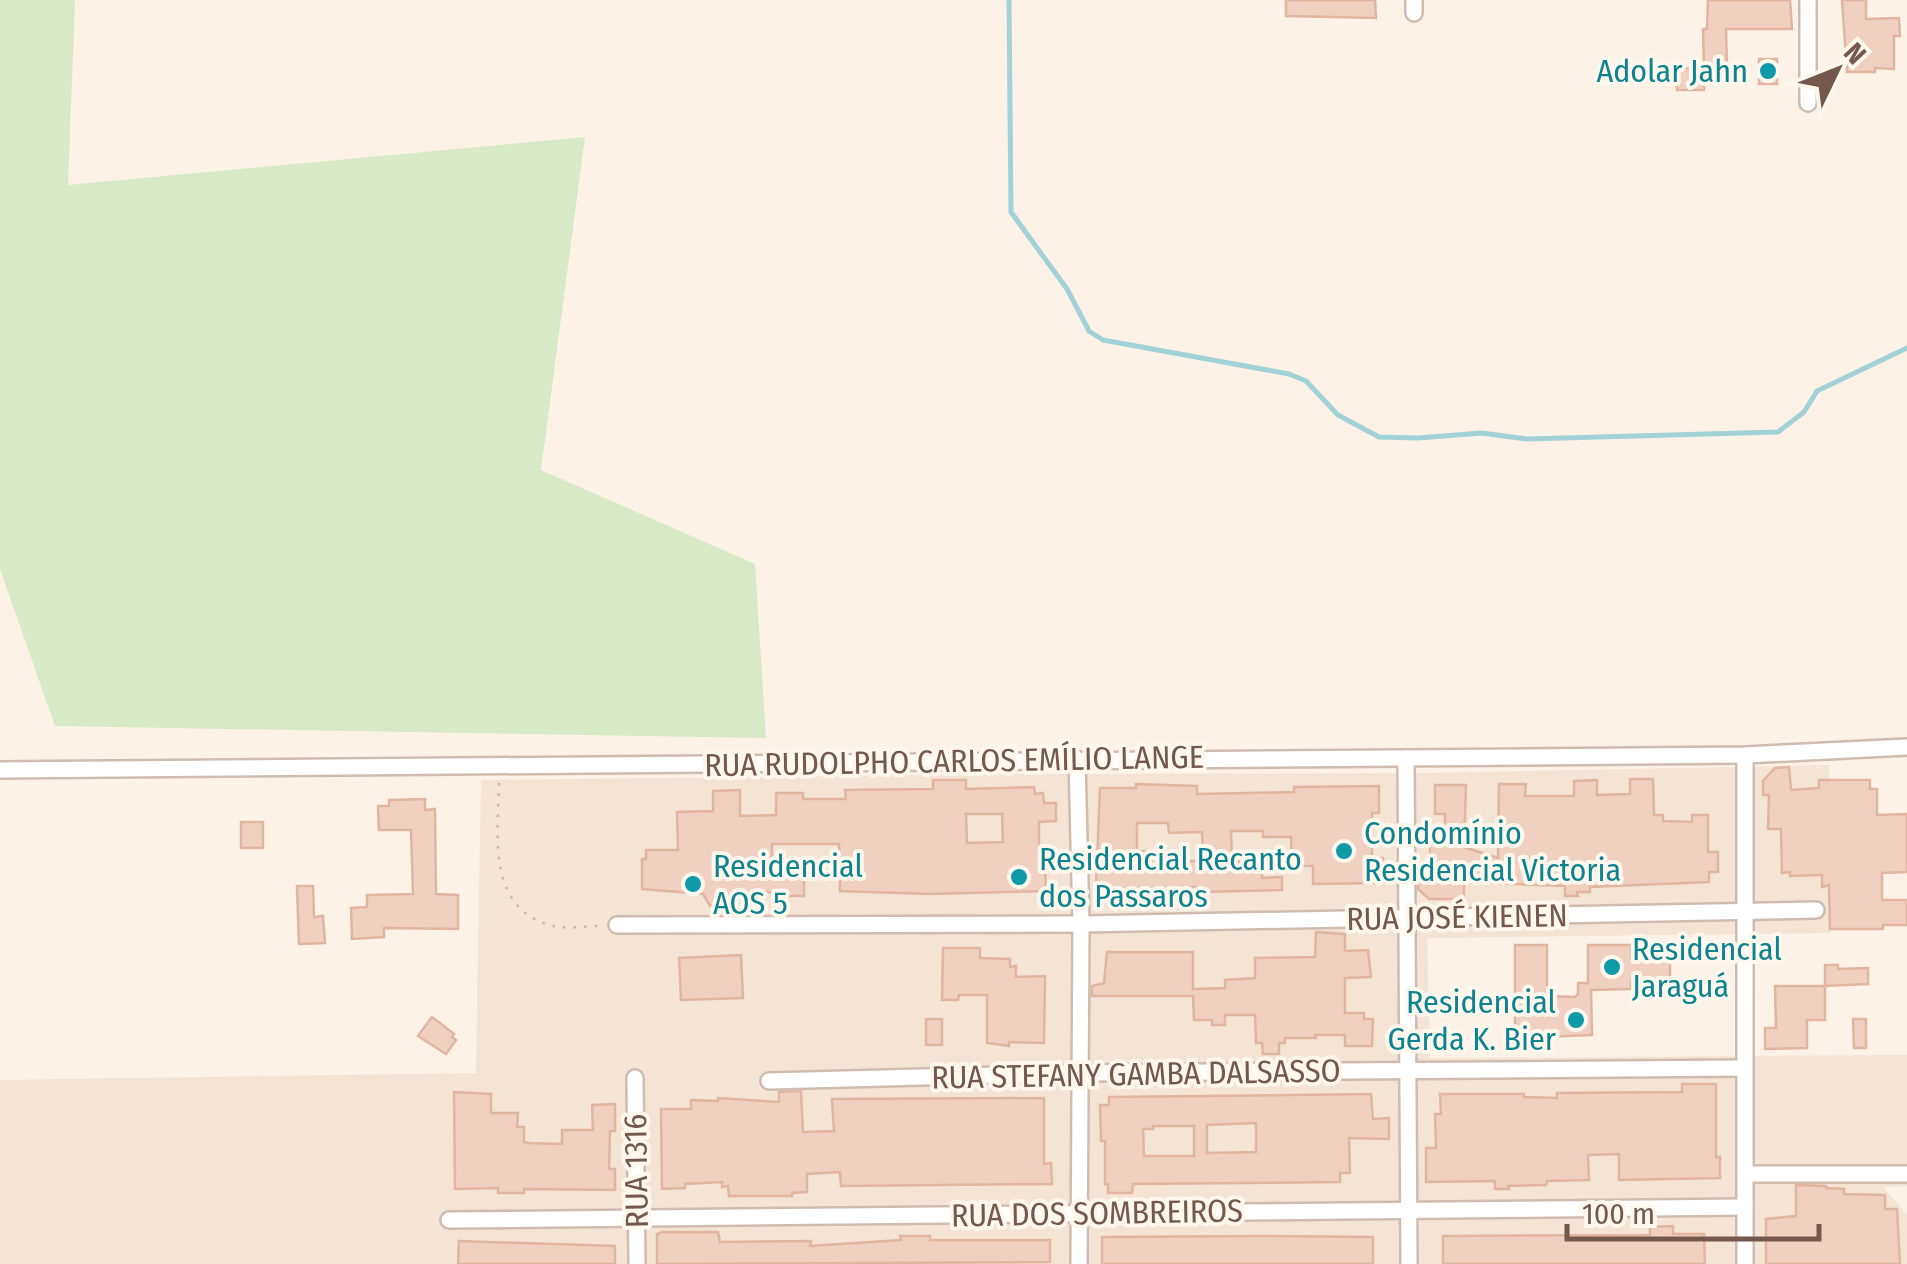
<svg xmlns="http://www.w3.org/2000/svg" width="1907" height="1264" viewBox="0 0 1907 1264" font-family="'Fira Sans Condensed',sans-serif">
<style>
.residential{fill:#f3e4d6}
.green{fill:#d7e9c6}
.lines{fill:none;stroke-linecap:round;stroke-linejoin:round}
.stream{stroke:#a3d2d6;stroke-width:5}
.building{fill:#f0d0c0;stroke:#e2b5a1;stroke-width:2.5;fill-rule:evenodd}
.street-casing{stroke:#cfbcb1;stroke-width:20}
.path{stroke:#d5b3a3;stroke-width:2.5;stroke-dasharray:2.5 8;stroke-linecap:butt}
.street{stroke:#fff;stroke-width:15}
.culture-dot{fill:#0f9aa8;stroke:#fef7ee;stroke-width:4}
.labels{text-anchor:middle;stroke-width:8;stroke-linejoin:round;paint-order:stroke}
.culture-label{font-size:32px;fill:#0d838f;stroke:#fef7ee;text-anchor:start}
.street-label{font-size:32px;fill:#75584d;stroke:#fef7ee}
</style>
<rect width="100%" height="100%" fill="#fcf2e8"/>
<polygon class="residential" points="1829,765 1831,933 1427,938 1430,1058 1907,1055 1907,1186 1883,1187 1907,1215 1907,1264 0,1264 0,1080 476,1073 481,780 1011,774 1429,773"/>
<polygon class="green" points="0,0 75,0 68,185 585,137 541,470 755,564 766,738 55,726 0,569"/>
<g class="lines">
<polyline class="stream" points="1009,0 1011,212 1067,289 1089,331 1103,340 1289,374 1306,381 1338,415 1379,437 1418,438 1482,433 1527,439 1778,432 1804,412 1817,391 1907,348"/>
</g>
<g class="building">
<polygon points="1286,0 1375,0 1376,18 1286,16"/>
<polygon points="1708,0 1790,0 1792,29 1726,29 1727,68 1704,69 1704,90 1677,90 1676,69 1704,68 1703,29 1707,29"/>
<polygon points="1842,0 1866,0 1866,19 1899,18 1900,36 1894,36 1894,69 1875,68 1875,72 1847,72"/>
<rect x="1759" y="59" width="18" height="25"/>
<polygon points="1789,767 1791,790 1819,788 1819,780 1870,780 1870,789 1877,789 1877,815 1907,814 1907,872 1882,873 1882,900 1907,900 1907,925 1883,925 1883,929 1830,929 1829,885 1822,887 1822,875 1790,876 1790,872 1782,873 1781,829 1768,829 1769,795 1763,795 1763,781 1775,768"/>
<polygon points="1630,779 1653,779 1654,815 1663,815 1663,821 1692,822 1692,815 1708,815 1708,852 1718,852 1718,872 1709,872 1709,882 1590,887 1590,892 1577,892 1578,896 1565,896 1565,886 1464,882 1464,899 1429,899 1418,889 1418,883 1430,883 1430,845 1445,842 1445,814 1435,814 1435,785 1466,785 1464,847 1498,858 1499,784 1526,784 1525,796 1574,796 1574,781 1597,780 1597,795 1630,794"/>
<path d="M933,780H966V789L1034,787L1035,794L1043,793L1044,803H1056V821L1039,822V859H1045L1046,891L928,894L840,891L839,844H772V874H804V896H789L782,892L734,893L710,906L703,894L642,889V859H646V850H678L677,812L713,811V791L740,790V816L776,815V793H803V799H846L845,790L933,789ZM966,814H1002L1003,842L967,843Z"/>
<path d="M1136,784L1197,786V794L1294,792V787L1379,786V813H1372V858H1383L1384,883L1313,884V866H1292L1291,837H1263V831H1231L1232,861H1262V878L1282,877V890L1203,892V887L1124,889L1096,886L1100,788H1136ZM1137,823H1168L1169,833L1202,832L1203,861H1165V851H1137Z"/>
<polygon points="425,799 425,810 435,809 436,894 458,895 458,929 384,928 384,937 352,939 351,908 367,907 367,895 413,894 411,830 379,830 378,806 389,806 389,800"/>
<rect x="241" y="822" width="22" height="26"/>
<polygon points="297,886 313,886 314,917 323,916 325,943 299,944"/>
<polygon points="1316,932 1345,934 1345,951 1368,950 1371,977 1345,978 1345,1013 1364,1013 1364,1019 1373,1019 1372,1046 1345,1046 1345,1035 1315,1035 1316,1038 1285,1038 1285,1043 1279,1043 1279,1054 1263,1054 1262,1043 1256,1043 1255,1015 1225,1015 1225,1025 1212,1025 1212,1020 1194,1020 1193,996 1092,996 1092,986 1104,983 1107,952 1193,952 1193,989 1225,988 1225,980 1255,978 1255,958 1315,957"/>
<polygon points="1515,945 1547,945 1547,996 1575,997 1578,994 1578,983 1588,983 1588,945 1631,945 1631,958 1670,958 1670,979 1631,981 1631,989 1591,990 1592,1035 1515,1038"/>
<polygon points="943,948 980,948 980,958 1010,959 1010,967 1016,966 1016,977 1045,976 1044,1043 1009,1042 1009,1046 987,1043 987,995 959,995 958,1000 942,1000"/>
<polygon points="741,955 743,998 681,1000 679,958"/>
<polygon points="1825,965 1838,965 1838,969 1868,968 1868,984 1825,986"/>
<polygon points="1775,986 1825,986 1825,1020 1807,1020 1807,1048 1765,1049 1765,1028 1776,1028"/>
<polygon points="432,1017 454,1034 452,1037 456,1040 446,1054 418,1036"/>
<rect x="926" y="1019" width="16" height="26"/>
<polygon points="1853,1019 1866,1019 1866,1048 1854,1048"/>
<polygon points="1682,1084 1716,1084 1716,1157 1720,1157 1720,1178 1619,1180 1619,1154 1588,1155 1589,1180 1547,1181 1546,1185 1508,1186 1509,1189 1495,1189 1495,1181 1426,1182 1426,1148 1436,1148 1435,1114 1441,1114 1440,1094 1524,1094 1524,1097 1557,1098 1557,1093 1682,1092"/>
<polygon points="801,1091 803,1132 834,1131 832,1099 1044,1098 1044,1164 1051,1163 1052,1184 841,1186 840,1172 807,1174 807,1192 792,1193 792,1196 729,1196 728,1186 722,1187 722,1182 685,1184 685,1188 662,1189 661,1109 691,1109 691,1100 718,1101 718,1098 779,1102 779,1092"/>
<polygon points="454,1092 491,1094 491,1113 518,1113 517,1127 524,1127 524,1142 530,1143 562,1144 562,1130 593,1130 592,1105 615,1104 615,1131 610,1131 609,1169 615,1169 615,1190 524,1189 524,1193 498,1193 498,1188 455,1189"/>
<path d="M1371,1094L1373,1119L1389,1118V1139L1349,1138L1350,1173H1340V1182L1133,1184L1132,1193H1108V1184H1105V1141H1101L1100,1105H1109V1097ZM1256,1123V1152L1207,1153V1125ZM1153,1126H1194V1156H1144L1143,1129H1153Z"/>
<polygon points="1796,1185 1826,1186 1826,1188 1844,1189 1844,1194 1885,1195 1885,1209 1897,1209 1900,1264 1766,1264 1766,1219 1796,1216"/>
<polygon points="1673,1226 1673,1234 1704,1234 1705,1264 1443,1264 1443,1236 1650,1235 1650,1227"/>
<polygon points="662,1232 718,1232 720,1242 811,1241 810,1246 901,1240 900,1236 930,1236 930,1240 1050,1240 1050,1262 657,1264 657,1234"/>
<polygon points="1261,1236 1373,1237 1373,1264 1102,1264 1102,1237"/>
<polygon points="459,1241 615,1246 615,1264 458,1264"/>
</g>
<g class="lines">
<g class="street-casing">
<g id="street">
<polyline points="1414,0 1414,13"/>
<polyline points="1808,103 1808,0"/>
<polyline points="1406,758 1409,1264"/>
<polyline points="1077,759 1081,924 1079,1264"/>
<polyline points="0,770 1745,755 1907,747"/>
<polyline points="617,925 1081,924 1816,910"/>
<polyline points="635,1078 637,1264"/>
<polyline points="769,1081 1080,1073 1744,1068"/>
<polyline points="1745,1174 1907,1174"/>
<polyline points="449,1220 1745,1207"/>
<polyline points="1745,1264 1745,755"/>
</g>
</g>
<path class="path" d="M499,783C498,836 486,909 553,926C567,929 586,926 601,926"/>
<use href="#street" class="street"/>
</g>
<g class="culture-dot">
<circle cx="1768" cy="71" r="10"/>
<circle cx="1344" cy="851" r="10"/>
<circle cx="1019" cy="877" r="10"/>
<circle cx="693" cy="884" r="10"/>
<circle cx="1612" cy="967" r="10"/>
<circle cx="1576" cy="1020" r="10"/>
</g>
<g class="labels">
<g class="culture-label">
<text x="1748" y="82" text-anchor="end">Adolar Jahn</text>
<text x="1364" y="844">Condomínio<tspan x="1364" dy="37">Residencial Victoria</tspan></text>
<text x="1039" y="870">Residencial Recanto<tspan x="1039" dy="37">dos Passaros</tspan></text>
<text x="713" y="877">Residencial<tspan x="713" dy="37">AOS 5</tspan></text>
<text x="1632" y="960">Residencial<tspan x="1632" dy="37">Jaraguá</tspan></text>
<text x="1556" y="1013" text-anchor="end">Residencial<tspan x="1556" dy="37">Gerda K. Bier</tspan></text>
</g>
<g class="street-label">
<text transform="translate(954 761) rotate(-1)" y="11">RUA RUDOLPHO CARLOS EMÍLIO LANGE</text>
<text transform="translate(1457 917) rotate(-1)" y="11">RUA JOSÉ KIENEN</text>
<text transform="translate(1136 1074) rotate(-1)" y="11">RUA STEFANY GAMBA DALSASSO</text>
<text transform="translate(636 1171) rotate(-91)" y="11">RUA 1316</text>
<text transform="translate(1097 1213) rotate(-1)" y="11">RUA DOS SOMBREIROS</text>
</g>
</g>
<g transform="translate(1837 70) rotate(47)" stroke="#fef7ee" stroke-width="8" paint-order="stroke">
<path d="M0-8L18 38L0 25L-18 38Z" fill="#75584d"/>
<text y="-15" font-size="28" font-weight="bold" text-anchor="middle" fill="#75584d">N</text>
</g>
<path d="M1567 1224v15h252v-15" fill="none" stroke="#75584d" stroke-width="5"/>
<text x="1582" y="1224" font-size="30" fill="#75584d" stroke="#fef7ee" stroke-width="8" paint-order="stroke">100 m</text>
</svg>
